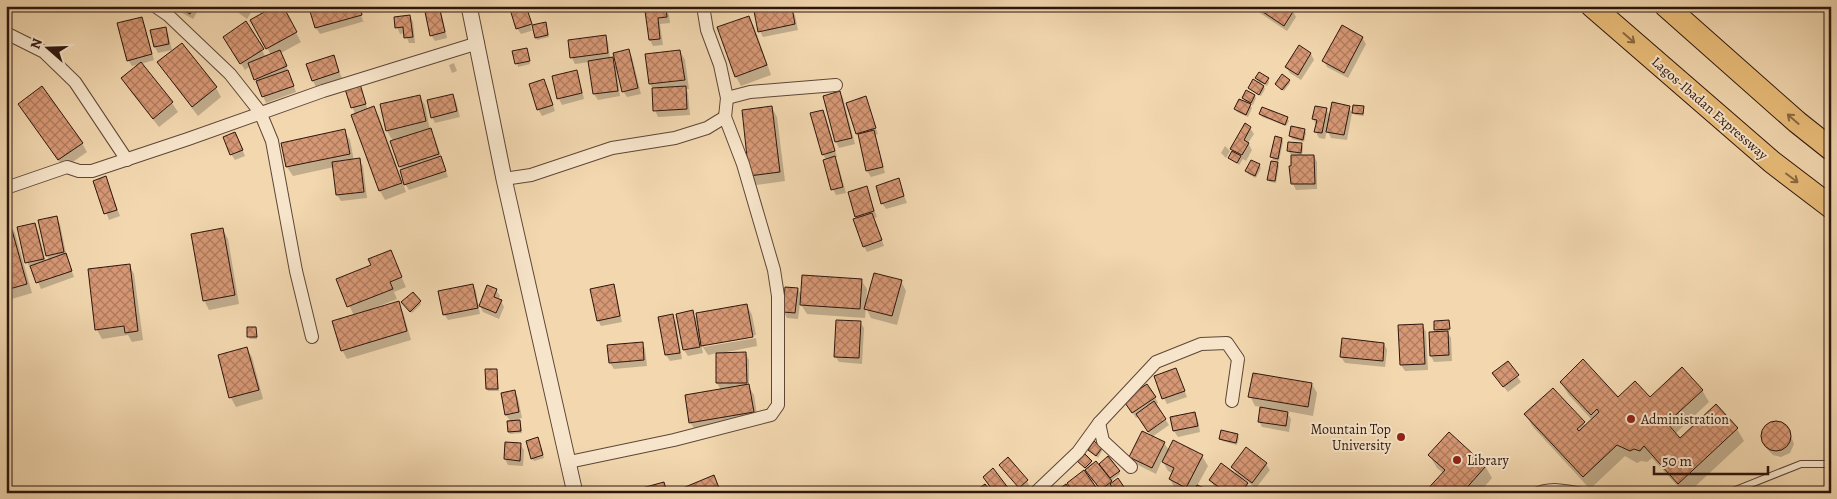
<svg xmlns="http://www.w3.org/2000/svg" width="1837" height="499" viewBox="0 0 1837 499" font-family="Alegreya,serif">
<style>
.shadow{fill:#0003}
.building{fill:url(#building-cross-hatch);stroke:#2d160d}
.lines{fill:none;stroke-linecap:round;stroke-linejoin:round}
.service-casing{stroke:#5e4636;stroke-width:8}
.minor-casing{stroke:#5e4636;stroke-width:14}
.tertiary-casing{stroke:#5e4636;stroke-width:17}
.motorway-casing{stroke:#2d160d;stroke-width:24}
.service{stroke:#f7e5cb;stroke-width:6}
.minor{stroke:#f7e5cb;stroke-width:12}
.tertiary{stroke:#f7e5cb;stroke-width:15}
.motorway{stroke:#e9bc78;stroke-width:22}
.oneway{stroke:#8b6942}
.poi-dot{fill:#8f2418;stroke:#f7e5cb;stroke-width:2}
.labels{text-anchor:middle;stroke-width:4;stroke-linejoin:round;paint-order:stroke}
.street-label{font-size:14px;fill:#2d160d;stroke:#f7e5cb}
.poi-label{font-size:14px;fill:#2d160d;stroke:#f7e5cb;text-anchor:start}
</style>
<defs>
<pattern id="building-cross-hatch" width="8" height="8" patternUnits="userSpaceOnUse" patternTransform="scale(1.25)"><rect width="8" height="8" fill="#d79875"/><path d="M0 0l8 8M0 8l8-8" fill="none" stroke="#af7b5e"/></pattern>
</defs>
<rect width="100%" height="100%" fill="#f2d7af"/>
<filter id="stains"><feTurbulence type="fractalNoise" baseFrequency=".004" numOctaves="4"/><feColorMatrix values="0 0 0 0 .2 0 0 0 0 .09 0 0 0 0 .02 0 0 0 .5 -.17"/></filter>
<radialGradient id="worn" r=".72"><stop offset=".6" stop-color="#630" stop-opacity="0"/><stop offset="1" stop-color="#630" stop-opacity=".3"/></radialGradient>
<g class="shadow">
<polygon points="175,6 201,6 193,19 177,10"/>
<polygon points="229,6 255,6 247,19"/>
<polygon points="282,6 301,42 281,53 296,92 266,103 250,66 245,70 224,37 245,23 266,57 271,55 252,20"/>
<polygon points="358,6 363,21 365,21 320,34 316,28 311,9"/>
<polygon points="414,6 440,6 447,38 435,41 431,35 426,11 417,13"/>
<polygon points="525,6 532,31 547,26 549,37 537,40 534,30 521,34 517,28"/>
<polygon points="754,6 785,6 786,10 791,9 795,15 798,30 763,37 760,31"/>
<polygon points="1254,6 1286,6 1293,11 1296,17 1287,31 1257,11"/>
<polygon points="1308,6 1315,6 1312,10"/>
<polygon points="666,9 669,15 670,23 660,24 663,45 653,46 650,40 646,12"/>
<polygon points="410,16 413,22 415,43 409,43 405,33 400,34 397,27"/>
<polygon points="749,17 754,26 771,75 741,86 736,77"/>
<polygon points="141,18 144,24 154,60 141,64 172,103 178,112 159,127 128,88 122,79 141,64 132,66 128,60"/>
<polygon points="165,28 168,34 172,50 158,53 155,47 151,31"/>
<polygon points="605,36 608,42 610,59 616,66 620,96 598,100 594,94 589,62 575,64 572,58 570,41"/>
<polygon points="1362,37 1366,44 1348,78 1327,67 1324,61"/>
<polygon points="526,49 530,64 518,67 514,52"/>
<polygon points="629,51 632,57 641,94 627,97 623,91"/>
<polygon points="680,51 685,60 689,89 686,89 688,93 690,115 658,117 655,110 654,90 650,84 647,55"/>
<polygon points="1311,54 1314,60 1301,80 1290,73 1286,67"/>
<polygon points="333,56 342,78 316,87 313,81"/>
<polygon points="158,63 216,88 221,97 198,116"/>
<polygon points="454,63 457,71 452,73 449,65"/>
<polygon points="576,72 579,78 584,99 562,105 559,99 554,77"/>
<polygon points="1256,78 1268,79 1269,82 1267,86 1261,83 1265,89 1261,96 1249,88 1260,85"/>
<polygon points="544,80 555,111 542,116 538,109"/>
<polygon points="1289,80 1290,83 1284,91 1276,84"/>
<polygon points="359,86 368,110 373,108 379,117 406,192 385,200 380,191 347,90"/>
<polygon points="840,92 843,98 855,144 839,148 836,142"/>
<polygon points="452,95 456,101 460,117 435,123 432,117"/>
<polygon points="419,96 425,105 430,130 435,138 448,177 409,190 405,184 393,141 387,131 381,105"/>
<polygon points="1255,96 1256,98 1253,105 1249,103 1252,108 1248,117 1237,112 1235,109 1246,103 1243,98"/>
<polygon points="865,98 878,134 875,135 885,173 871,177 867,171 860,139 847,104"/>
<polygon points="1349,107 1352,113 1347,140 1331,138 1327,130 1325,139 1319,138 1316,132 1317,126 1313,119 1326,109 1330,116"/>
<polygon points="1363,107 1364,116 1355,115 1353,112"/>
<polygon points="772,108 777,117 785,181 756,185 751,176"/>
<polygon points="822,111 826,117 837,157 835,158 838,164 846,193 836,195 833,189 826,160 823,154"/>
<polygon points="25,113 82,143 87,152 64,168"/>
<polygon points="1260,114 1287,118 1289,121 1286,126 1262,117"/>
<polygon points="1250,128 1254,134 1248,143 1252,150 1246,161 1243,159 1239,165 1229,158 1235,154 1232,149"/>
<polygon points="344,131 350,140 354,161 359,160 363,166 367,198 341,201 337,195 334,167 293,176 287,167 282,144"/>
<polygon points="1305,131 1306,133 1304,142 1292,139 1290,136"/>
<polygon points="238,139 245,156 235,160 231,154"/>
<polygon points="1282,139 1283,142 1279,161 1273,160 1272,157"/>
<polygon points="1302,145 1303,147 1302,156 1314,156 1317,162 1317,189 1296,190 1293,184 1292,167 1299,155 1290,154 1289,151"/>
<polygon points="1225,146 1230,151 1226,158 1221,153"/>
<polygon points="1277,163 1279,166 1276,183 1270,182 1269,180"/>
<polygon points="1259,165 1261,168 1256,178 1248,174 1247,171"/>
<polygon points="106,178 120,216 109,220 94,181"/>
<polygon points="898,180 907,203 886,209 882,203"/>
<polygon points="866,188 877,217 874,218 884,246 867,252 864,246 849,193"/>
<polygon points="56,218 60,224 67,258 74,277 41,289 32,268 30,268 27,262 35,225 38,231 46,262 49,260 47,256"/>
<polygon points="10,224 15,233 32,293 8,300 6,297 6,225"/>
<polygon points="223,230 228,239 239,304 209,310 204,300"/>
<polygon points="390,252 406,287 394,292 397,299 374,308 374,310 398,303 403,312 411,340 347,359 342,350 354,316 338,280 372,266"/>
<polygon points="129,265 134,274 143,340 132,342 128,335 102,339 97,330"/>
<polygon points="861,280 867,289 866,303 901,281 906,291 897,325 871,318 866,308 865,318 807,314 800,303 798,319 787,318 784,312 798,289 802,297"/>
<polygon points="473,285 476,291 480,314 448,320 444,314"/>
<polygon points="613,286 616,292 622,322 601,326 598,320"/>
<polygon points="496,290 500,296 498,300 501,301 504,307 499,319 483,312 480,306"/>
<polygon points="420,302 421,304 412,313 405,305"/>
<polygon points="747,305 752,315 756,335 704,345 704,347 756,338 757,346 722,353 722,354 746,354 749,360 749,387 754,395 758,421 696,431 690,422 721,390 717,383 717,353 708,355 701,344 703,353 688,356 684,350 677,315 692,312 698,322"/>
<polygon points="672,316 676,322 682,359 670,361 666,355 659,318"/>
<polygon points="1448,321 1450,331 1447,331 1451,338 1452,361 1434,362 1431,356 1437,333 1436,330"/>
<polygon points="860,322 864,328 862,364 839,362 835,356"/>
<polygon points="1422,325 1426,332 1428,370 1405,371 1401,365"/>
<polygon points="256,328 257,339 250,339 248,336"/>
<polygon points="642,343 645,349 647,366 614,369 610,363 609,346"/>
<polygon points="1384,344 1387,350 1385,367 1345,363 1341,357"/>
<polygon points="246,348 252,357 263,399 236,407 231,398 219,356"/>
<polygon points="1508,363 1521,382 1508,392 1497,379"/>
<polygon points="1176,369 1187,397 1167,404 1164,398"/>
<polygon points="496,370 499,391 488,391 487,389"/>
<polygon points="1561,382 1618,399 1650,399 1702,390 1709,402 1675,434 1680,440 1737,429 1744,441 1688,493 1684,493 1652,458 1647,462 1641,461 1637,463 1625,456 1590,489 1533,427 1526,415 1584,423 1586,427 1592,420 1568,394"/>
<polygon points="1312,384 1317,393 1313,416 1286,411 1291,419 1289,432 1262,427 1259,421 1261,407 1255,406 1250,396"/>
<polygon points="514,391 518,398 522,418 518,419 521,424 522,433 510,434 509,432 511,422 506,415 502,394"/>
<polygon points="1155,397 1158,403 1156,405 1169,425 1152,437 1164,443 1169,450 1202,456 1208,466 1197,486 1213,493 1183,493 1175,489 1170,479 1173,473 1168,471 1162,460 1156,474 1134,463 1131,457 1152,437 1139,417 1136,418 1128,406"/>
<polygon points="1195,413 1198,420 1200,432 1178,437 1174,431 1172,418"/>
<polygon points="1780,422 1788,428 1794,444 1790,453 1781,457 1773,455 1767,449 1763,442 1762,433 1766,426 1770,423"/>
<polygon points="1237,435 1239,438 1237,445 1222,441 1220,438"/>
<polygon points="539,441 544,458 534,461 532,458"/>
<polygon points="506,443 520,444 524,450 523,466 508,465 505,459"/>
<polygon points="1101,448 1102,451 1098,458 1089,450"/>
<polygon points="1430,456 1485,466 1492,478 1479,493 1426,493 1443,473 1437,468"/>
<polygon points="1079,461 1091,462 1107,477 1119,471 1120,474 1110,482 1114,488 1108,493 1103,493 1093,481 1068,483 1086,470"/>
<polygon points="1266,464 1270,470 1256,488 1244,479 1250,490 1248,493 1223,493 1214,486 1210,480 1239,478 1232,467"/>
<polygon points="1005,471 1027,481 1030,487 1023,493"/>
</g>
<g class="building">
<polygon points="176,6 194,6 190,14"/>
<polygon points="275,6 283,6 297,32 266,49 250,20"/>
<polygon points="316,6 360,6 362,15 315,28 309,8"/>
<polygon points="439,6 445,32 430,36 424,7"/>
<polygon points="509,6 526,6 532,24 516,29"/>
<polygon points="753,6 784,6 784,9 792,8 795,24 758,32"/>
<polygon points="1254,6 1288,6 1294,10 1284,26"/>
<polygon points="666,8 667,17 658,18 660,39 649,40 645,11"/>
<polygon points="410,15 413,37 404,38 403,27 395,28 394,17"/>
<polygon points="749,16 767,65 735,77 717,27"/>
<polygon points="142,17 152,54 127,61 117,23"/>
<polygon points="246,21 264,49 240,64 223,37"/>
<polygon points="546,22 548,35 535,38 532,25"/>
<polygon points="1342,25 1363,37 1344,73 1322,61"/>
<polygon points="166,27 169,44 154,47 150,30"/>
<polygon points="606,35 608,53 570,58 568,40"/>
<polygon points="182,43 217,87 192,107 157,62"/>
<polygon points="1299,45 1311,53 1298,75 1285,67"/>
<polygon points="527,48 530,61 515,64 512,51"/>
<polygon points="629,49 638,88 622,92 613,53"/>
<polygon points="280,50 287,66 254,80 248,63"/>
<polygon points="680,50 685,80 649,84 645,54"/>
<polygon points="334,55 339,72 312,81 306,64"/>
<polygon points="613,57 618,91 593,94 588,61"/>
<polygon points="141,62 173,102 153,119 121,78"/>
<polygon points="288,70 294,86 262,97 256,81"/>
<polygon points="577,70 582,93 557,99 552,76"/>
<polygon points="1259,72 1269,78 1265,84 1255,78"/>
<polygon points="1282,74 1290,80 1282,90 1275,84"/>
<polygon points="544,79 553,105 537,110 529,84"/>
<polygon points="1253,79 1264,86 1259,95 1248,88"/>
<polygon points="360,84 366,104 351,108 345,89"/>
<polygon points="42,86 83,143 58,160 18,104"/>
<polygon points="686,86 687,109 653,111 652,88"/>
<polygon points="1246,90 1255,95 1251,103 1242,98"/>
<polygon points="840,91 852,138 835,142 823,96"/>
<polygon points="453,94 457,111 431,118 427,100"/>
<polygon points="420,95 426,121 386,131 380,104"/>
<polygon points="866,96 876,128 856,134 846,103"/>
<polygon points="1239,99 1251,104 1246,115 1234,109"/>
<polygon points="1332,102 1350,106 1344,135 1326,132"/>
<polygon points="1353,105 1364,106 1363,114 1352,113"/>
<polygon points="374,106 402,183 379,191 351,115"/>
<polygon points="772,106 780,172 749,176 742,110"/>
<polygon points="1315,106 1327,108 1322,133 1314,132 1317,120 1312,119"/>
<polygon points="1262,107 1288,117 1285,125 1259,114"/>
<polygon points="823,110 835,151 822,155 810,113"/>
<polygon points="1245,123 1251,127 1244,140 1249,143 1242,155 1230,149"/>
<polygon points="1291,126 1305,129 1303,140 1289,136"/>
<polygon points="431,128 439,154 399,167 390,141"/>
<polygon points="345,129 350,154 286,167 281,143"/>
<polygon points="874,130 883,167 866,171 858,134"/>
<polygon points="235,132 243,150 230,155 223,137"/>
<polygon points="1275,136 1282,138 1278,159 1270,157"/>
<polygon points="1288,142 1302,143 1301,153 1287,151"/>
<polygon points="1232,151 1241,156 1237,163 1228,158"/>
<polygon points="1291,155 1314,155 1315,184 1291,184 1289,166 1291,166"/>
<polygon points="441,156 446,171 404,185 400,170"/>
<polygon points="835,156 843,187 831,190 823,160"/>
<polygon points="360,158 364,192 336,195 332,162"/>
<polygon points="1251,160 1260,164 1255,176 1245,171"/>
<polygon points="1271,161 1278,162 1275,181 1267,180"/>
<polygon points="106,176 117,210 104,214 93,181"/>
<polygon points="899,178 904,196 881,204 876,186"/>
<polygon points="867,186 874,211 855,217 848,192"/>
<polygon points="872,213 882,240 863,247 853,219"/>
<polygon points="57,216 64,252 46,256 38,220"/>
<polygon points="10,223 27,284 6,290 6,224"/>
<polygon points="35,223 44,259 25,263 17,227"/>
<polygon points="223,228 235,295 203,301 191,234"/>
<polygon points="391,250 402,277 390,282 393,289 347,307 336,279 371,265 368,259"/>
<polygon points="66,253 72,271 36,283 30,266"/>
<polygon points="130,264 138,331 125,333 124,326 95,330 88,269"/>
<polygon points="874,273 902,280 892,316 864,309"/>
<polygon points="802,275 862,279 860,309 800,305"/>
<polygon points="473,284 478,308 443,315 438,291"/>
<polygon points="614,284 620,316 597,321 590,289"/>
<polygon points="487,285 497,289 494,297 502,300 496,313 479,306"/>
<polygon points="785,287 798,288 795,313 783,312"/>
<polygon points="413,292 421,301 410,312 401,302"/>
<polygon points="399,301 407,331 341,351 332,321"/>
<polygon points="747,304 753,337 701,346 696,313"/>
<polygon points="693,310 700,347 683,350 676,314"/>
<polygon points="673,314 680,353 665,355 658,317"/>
<polygon points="836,320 861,321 859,358 834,357"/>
<polygon points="1449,320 1450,329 1434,330 1434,321"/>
<polygon points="1423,324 1425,364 1400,365 1398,325"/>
<polygon points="247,327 256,327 257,337 247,337"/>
<polygon points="1448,331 1449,355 1430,356 1429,332"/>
<polygon points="1342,338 1384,343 1383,361 1340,357"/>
<polygon points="643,342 644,360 609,363 607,345"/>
<polygon points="247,347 259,390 229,398 218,355"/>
<polygon points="746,352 747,383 716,383 716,353"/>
<polygon points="1583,359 1618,397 1635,381 1650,397 1682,367 1703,390 1667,423 1680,438 1716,404 1738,428 1678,484 1644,446 1640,451 1634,449 1630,451 1617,445 1583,477 1524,414 1553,388 1585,422 1577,429 1579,431 1599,412 1597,409 1591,415 1560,382"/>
<polygon points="1508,361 1519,375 1503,387 1492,373"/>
<polygon points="1176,368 1185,391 1162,399 1154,376"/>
<polygon points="485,369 497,369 498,389 486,389"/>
<polygon points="1253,373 1312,383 1308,407 1248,397"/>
<polygon points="749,384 754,412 689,423 685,395"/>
<polygon points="1147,384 1156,397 1132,413 1123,400"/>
<polygon points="515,390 519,412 505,415 501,393"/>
<polygon points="1154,401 1166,419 1148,432 1136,414"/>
<polygon points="1260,407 1288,412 1286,426 1258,422"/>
<polygon points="1195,412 1198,426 1173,431 1170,417"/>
<polygon points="520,420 521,431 508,432 507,421"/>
<circle cx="1776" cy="436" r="15"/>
<polygon points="1221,430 1238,434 1236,443 1219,439"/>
<polygon points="1142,431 1165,442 1152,468 1129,457"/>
<polygon points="1449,432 1486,466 1462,493 1424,493 1445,470 1428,455"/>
<polygon points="538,437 543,455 531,459 526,441"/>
<polygon points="1173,440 1203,455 1186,488 1169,479 1174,468 1162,462"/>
<polygon points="1094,441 1102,448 1096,456 1088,450"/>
<polygon points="505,442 521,443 520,461 504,459"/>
<polygon points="1246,447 1267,463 1252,483 1231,467"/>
<polygon points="1085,454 1092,461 1085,468 1077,461"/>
<polygon points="1108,456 1120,471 1110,478 1099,464"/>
<polygon points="1008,457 1028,480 1019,488 999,465"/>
<polygon points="1096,461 1112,481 1101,490 1085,470"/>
<polygon points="1221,463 1248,483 1241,493 1227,493 1209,480"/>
<polygon points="993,468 1012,493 994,492 983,477"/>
<polygon points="1084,470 1100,493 1074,493 1067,483"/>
<polygon points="714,475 721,493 679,493 678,490"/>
<polygon points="1118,478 1128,493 1116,493 1110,484"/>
<polygon points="664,482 667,493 631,493 631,491"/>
<polygon points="985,484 992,493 981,493 978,489"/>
<polygon points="1066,484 1072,493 1057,493 1056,491"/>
<polygon points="1197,485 1216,493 1194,493"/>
</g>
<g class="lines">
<g class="service-casing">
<g id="service">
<path d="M1532,493C1550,482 1572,489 1592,493"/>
<polyline points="1728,493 1801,464 1831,464"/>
</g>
</g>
<g class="minor-casing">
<g id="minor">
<polyline points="155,6 168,15 230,74 260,112 272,141 296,271 312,337"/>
<polyline points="6,33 44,52 75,82 127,160"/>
<polyline points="727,98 750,92 836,85"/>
<polyline points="504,179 531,175 612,148 675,138 707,128 725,117"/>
<polyline points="6,188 67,167 79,171 92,171 188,139 323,91 478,43"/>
<polyline points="1099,423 1156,362 1201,344 1227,343 1238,359 1232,401"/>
<polyline points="569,462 674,440 771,415 778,405 778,296 774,270 743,164 725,117 727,98 720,65 707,30 703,6"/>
<polyline points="1035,493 1078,452 1099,423 1103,441 1131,467"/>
</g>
</g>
<g class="tertiary-casing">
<polyline id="tertiary" points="469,6 504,179 575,493"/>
</g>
<g class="motorway-casing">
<g id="motorway">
<polyline points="1592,6 1772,162 1831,207"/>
<polyline points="1666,6 1797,122 1831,149"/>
</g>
</g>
<use href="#service" class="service"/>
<use href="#minor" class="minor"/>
<use href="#tertiary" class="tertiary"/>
<use href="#motorway" class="motorway"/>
</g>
<defs><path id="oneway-shaft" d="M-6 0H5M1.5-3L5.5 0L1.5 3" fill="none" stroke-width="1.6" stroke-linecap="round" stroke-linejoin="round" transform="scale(1.25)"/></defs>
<g class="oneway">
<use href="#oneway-shaft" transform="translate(1629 38) rotate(41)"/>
<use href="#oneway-shaft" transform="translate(1793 119) rotate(-139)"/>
<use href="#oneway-shaft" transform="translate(1792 178) rotate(37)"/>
</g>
<g class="poi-dot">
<circle cx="1631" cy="419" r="5"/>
<circle cx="1401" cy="437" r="5"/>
<circle cx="1457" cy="460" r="5"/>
</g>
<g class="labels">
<g class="street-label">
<text transform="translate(1710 108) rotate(41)" y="5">Lagos-Ibadan Expressway</text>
</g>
<g class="poi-label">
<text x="1641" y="424">Administration</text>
<text x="1391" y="434" text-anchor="end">Mountain Top<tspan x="1391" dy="16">University</tspan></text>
<text x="1467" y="465">Library</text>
</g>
</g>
<rect width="1837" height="499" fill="none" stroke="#f2d7af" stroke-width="25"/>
<rect x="8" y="8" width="1822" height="484" fill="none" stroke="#2d160d" stroke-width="2.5"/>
<rect x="12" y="12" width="1812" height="474" fill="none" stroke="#2d160d"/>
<g transform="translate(48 48) rotate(290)" stroke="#f7e5cb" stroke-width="4" paint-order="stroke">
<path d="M0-4L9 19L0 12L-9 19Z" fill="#2d160d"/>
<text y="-8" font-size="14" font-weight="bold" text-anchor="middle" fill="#2d160d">N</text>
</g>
<path d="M1654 466v8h114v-8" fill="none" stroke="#2d160d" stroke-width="2.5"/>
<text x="1662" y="466" font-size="15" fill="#2d160d" stroke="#f7e5cb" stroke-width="4" paint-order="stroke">50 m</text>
<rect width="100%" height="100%" filter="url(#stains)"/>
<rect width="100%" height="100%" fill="url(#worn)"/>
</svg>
